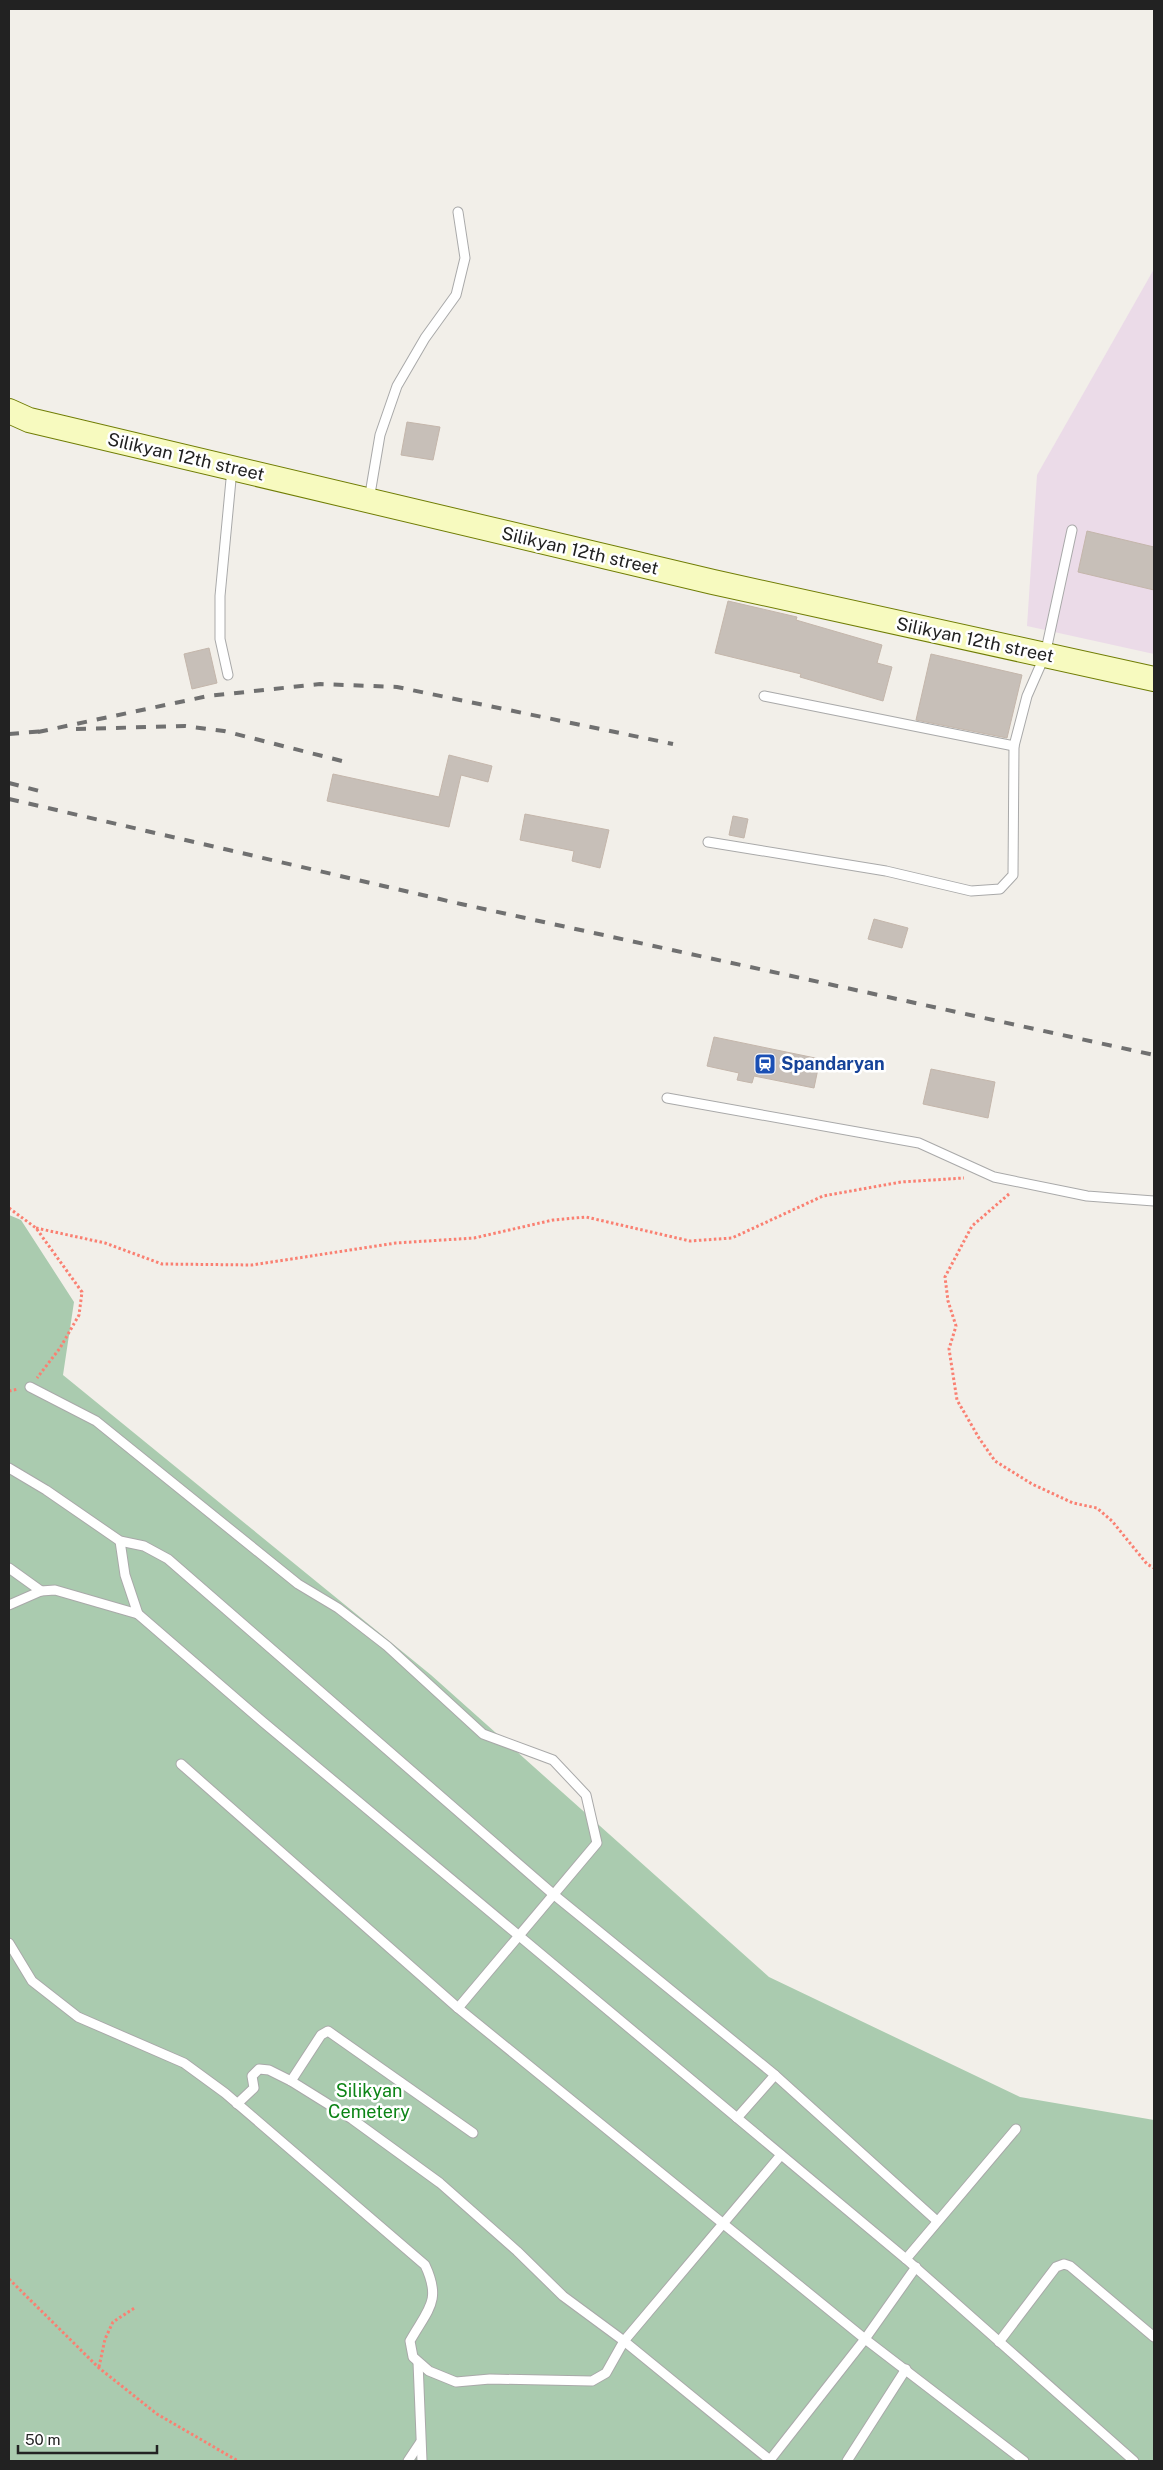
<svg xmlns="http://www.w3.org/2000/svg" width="1163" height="2470" viewBox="0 0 1163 2470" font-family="'Public Sans',sans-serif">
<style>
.industrial{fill:#ebdbe8}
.cemetery{fill:#aacbaf}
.building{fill:#c7bfb8;stroke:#c4b6ab}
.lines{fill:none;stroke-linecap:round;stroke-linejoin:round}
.service-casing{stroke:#a9a9a9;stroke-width:11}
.secondary-casing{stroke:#707d05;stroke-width:26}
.path{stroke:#fa8072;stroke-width:3;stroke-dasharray:2.5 2.5;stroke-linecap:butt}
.service{stroke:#fff;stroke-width:9}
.secondary{stroke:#f7fabf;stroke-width:24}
.rail{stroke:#707070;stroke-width:4;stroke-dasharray:10 10;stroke-linecap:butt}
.labels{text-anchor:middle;stroke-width:5;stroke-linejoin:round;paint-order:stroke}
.street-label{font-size:18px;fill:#222;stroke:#fff}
.transit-label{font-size:18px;font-weight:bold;fill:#164399;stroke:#fff;text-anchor:start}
.park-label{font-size:18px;fill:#0c8416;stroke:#fff}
</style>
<rect width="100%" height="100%" fill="#f2efe9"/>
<polygon class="industrial" points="1154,269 1154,654 1027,626 1037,475"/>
<polygon class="cemetery" points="9,1215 21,1220 74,1302 63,1375 431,1675 769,1977 1020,2097 1154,2120 1154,2461 9,2461"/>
<g class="building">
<polygon points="407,422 440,427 433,460 401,455"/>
<polygon points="1087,531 1154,547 1154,590 1078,572"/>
<polygon points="728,601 797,617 796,620 882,645 877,663 892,667 883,701 800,677 801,674 715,653"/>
<polygon points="209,648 217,683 192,689 184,654"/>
<polygon points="931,654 1022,675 1007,738 916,720"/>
<polygon points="449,755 492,766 488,782 461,775 449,827 327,801 333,774 439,797"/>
<polygon points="525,814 609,830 600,868 572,861 574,851 520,840"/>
<polygon points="733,816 748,819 744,838 729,835"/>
<polygon points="874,919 908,928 902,948 868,939"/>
<polygon points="714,1037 820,1059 814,1088 754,1076 752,1083 737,1080 739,1073 707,1066"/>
<polygon points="931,1069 995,1082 988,1118 923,1104"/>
</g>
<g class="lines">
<g class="service-casing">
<g id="service">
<polyline points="369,500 380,435 397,386 425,338 456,295 465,258 458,212"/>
<polyline points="228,675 220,639 220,596 232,469"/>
<polyline points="764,696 1014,746 1027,696 1045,655 1072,530"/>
<polyline points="708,842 886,871 971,891 1000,889 1013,875 1014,746"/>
<polyline points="667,1098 919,1143 994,1177 1087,1196 1154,1201"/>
<polyline points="30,1387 96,1421 298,1584 338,1608 387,1646 483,1734 553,1760 586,1795 597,1843 458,2008"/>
<polyline points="9,1468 46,1490 120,1541 144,1546 168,1559 553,1894 775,2075 937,2221"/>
<polyline points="9,1568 41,1591"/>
<polyline points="9,1605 41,1591 55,1590 138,1614 125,1575 120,1541"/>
<polyline points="138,1614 263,1722 906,2259 1134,2461"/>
<polyline points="181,1764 458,2008 865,2339 1024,2461"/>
<path d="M9,1943L32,1981L78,2017L184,2063L225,2093L425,2265C442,2301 428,2309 410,2341L413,2357L429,2371L456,2382L490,2379L592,2381L606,2373L624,2341L781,2155"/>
<polyline points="291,2081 321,2035 328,2031 473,2133"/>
<polyline points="237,2104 254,2088 252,2076 259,2069 269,2070 291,2081 352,2119 440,2183 517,2251 563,2296 624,2341 771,2461"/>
<polyline points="737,2118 775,2075"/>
<polyline points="906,2259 1016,2129"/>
<polyline points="999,2342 1056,2267 1064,2264 1070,2266 1154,2337"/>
<polyline points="418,2362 422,2461"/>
<polyline points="770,2460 865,2339 916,2267"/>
<polyline points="408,2461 420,2443"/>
<polyline points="847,2461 906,2369"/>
</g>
</g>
<g class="secondary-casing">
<polyline id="secondary" points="9,411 29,420 713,582 1154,679"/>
</g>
<g class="path">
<polyline points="1009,1194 972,1226 945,1277 948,1301 956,1326 949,1349 957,1400 979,1438 995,1461 1032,1484 1073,1503 1097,1508 1112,1521 1147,1564 1154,1568"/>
<polyline points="9,1208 36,1228 82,1292 79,1315 60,1348 37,1378"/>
<polyline points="36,1228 105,1243 162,1264 252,1265 396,1243 474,1238 553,1220 586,1217 690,1241 732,1238 823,1196 901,1182 964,1178"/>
<polyline points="9,1391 18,1389"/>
<polyline points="9,2279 99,2368 157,2414 238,2461"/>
<polyline points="99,2367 105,2339 113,2322 136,2307"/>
</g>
<use href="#service" class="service"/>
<use href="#secondary" class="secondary"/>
<g class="rail">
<polyline points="76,729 185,726 224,731 342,761"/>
<polyline points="38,732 208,696 320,684 397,687 673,744"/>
<polyline points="9,734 44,731"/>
<polyline points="9,783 47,793"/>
<polyline points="9,799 461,904 1154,1055"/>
</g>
</g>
<defs>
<g id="station-square" transform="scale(1.125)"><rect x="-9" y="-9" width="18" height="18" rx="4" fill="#1a4fb4" stroke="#fff"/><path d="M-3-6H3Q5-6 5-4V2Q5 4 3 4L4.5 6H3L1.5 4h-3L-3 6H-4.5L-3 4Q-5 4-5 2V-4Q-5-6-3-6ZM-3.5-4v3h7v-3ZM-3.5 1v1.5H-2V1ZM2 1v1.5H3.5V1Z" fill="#fff"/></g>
</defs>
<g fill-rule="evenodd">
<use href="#station-square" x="765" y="1064"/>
</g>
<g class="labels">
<g class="street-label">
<text transform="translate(186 457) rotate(13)" y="6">Silikyan 12th street</text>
<text transform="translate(580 551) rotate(13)" y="6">Silikyan 12th street</text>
<text transform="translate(975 640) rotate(12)" y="6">Silikyan 12th street</text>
</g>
<g class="transit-label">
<text x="781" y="1070">Spandaryan</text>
</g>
<g class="park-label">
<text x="369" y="2097">Silikyan<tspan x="369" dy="21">Cemetery</tspan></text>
</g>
</g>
<rect width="1163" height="2470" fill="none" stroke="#222222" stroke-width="20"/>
<path d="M18 2445v8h139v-8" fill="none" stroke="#222222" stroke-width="2.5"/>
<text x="25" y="2445" font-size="15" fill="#222222" stroke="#ffffff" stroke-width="4" paint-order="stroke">50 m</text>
</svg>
